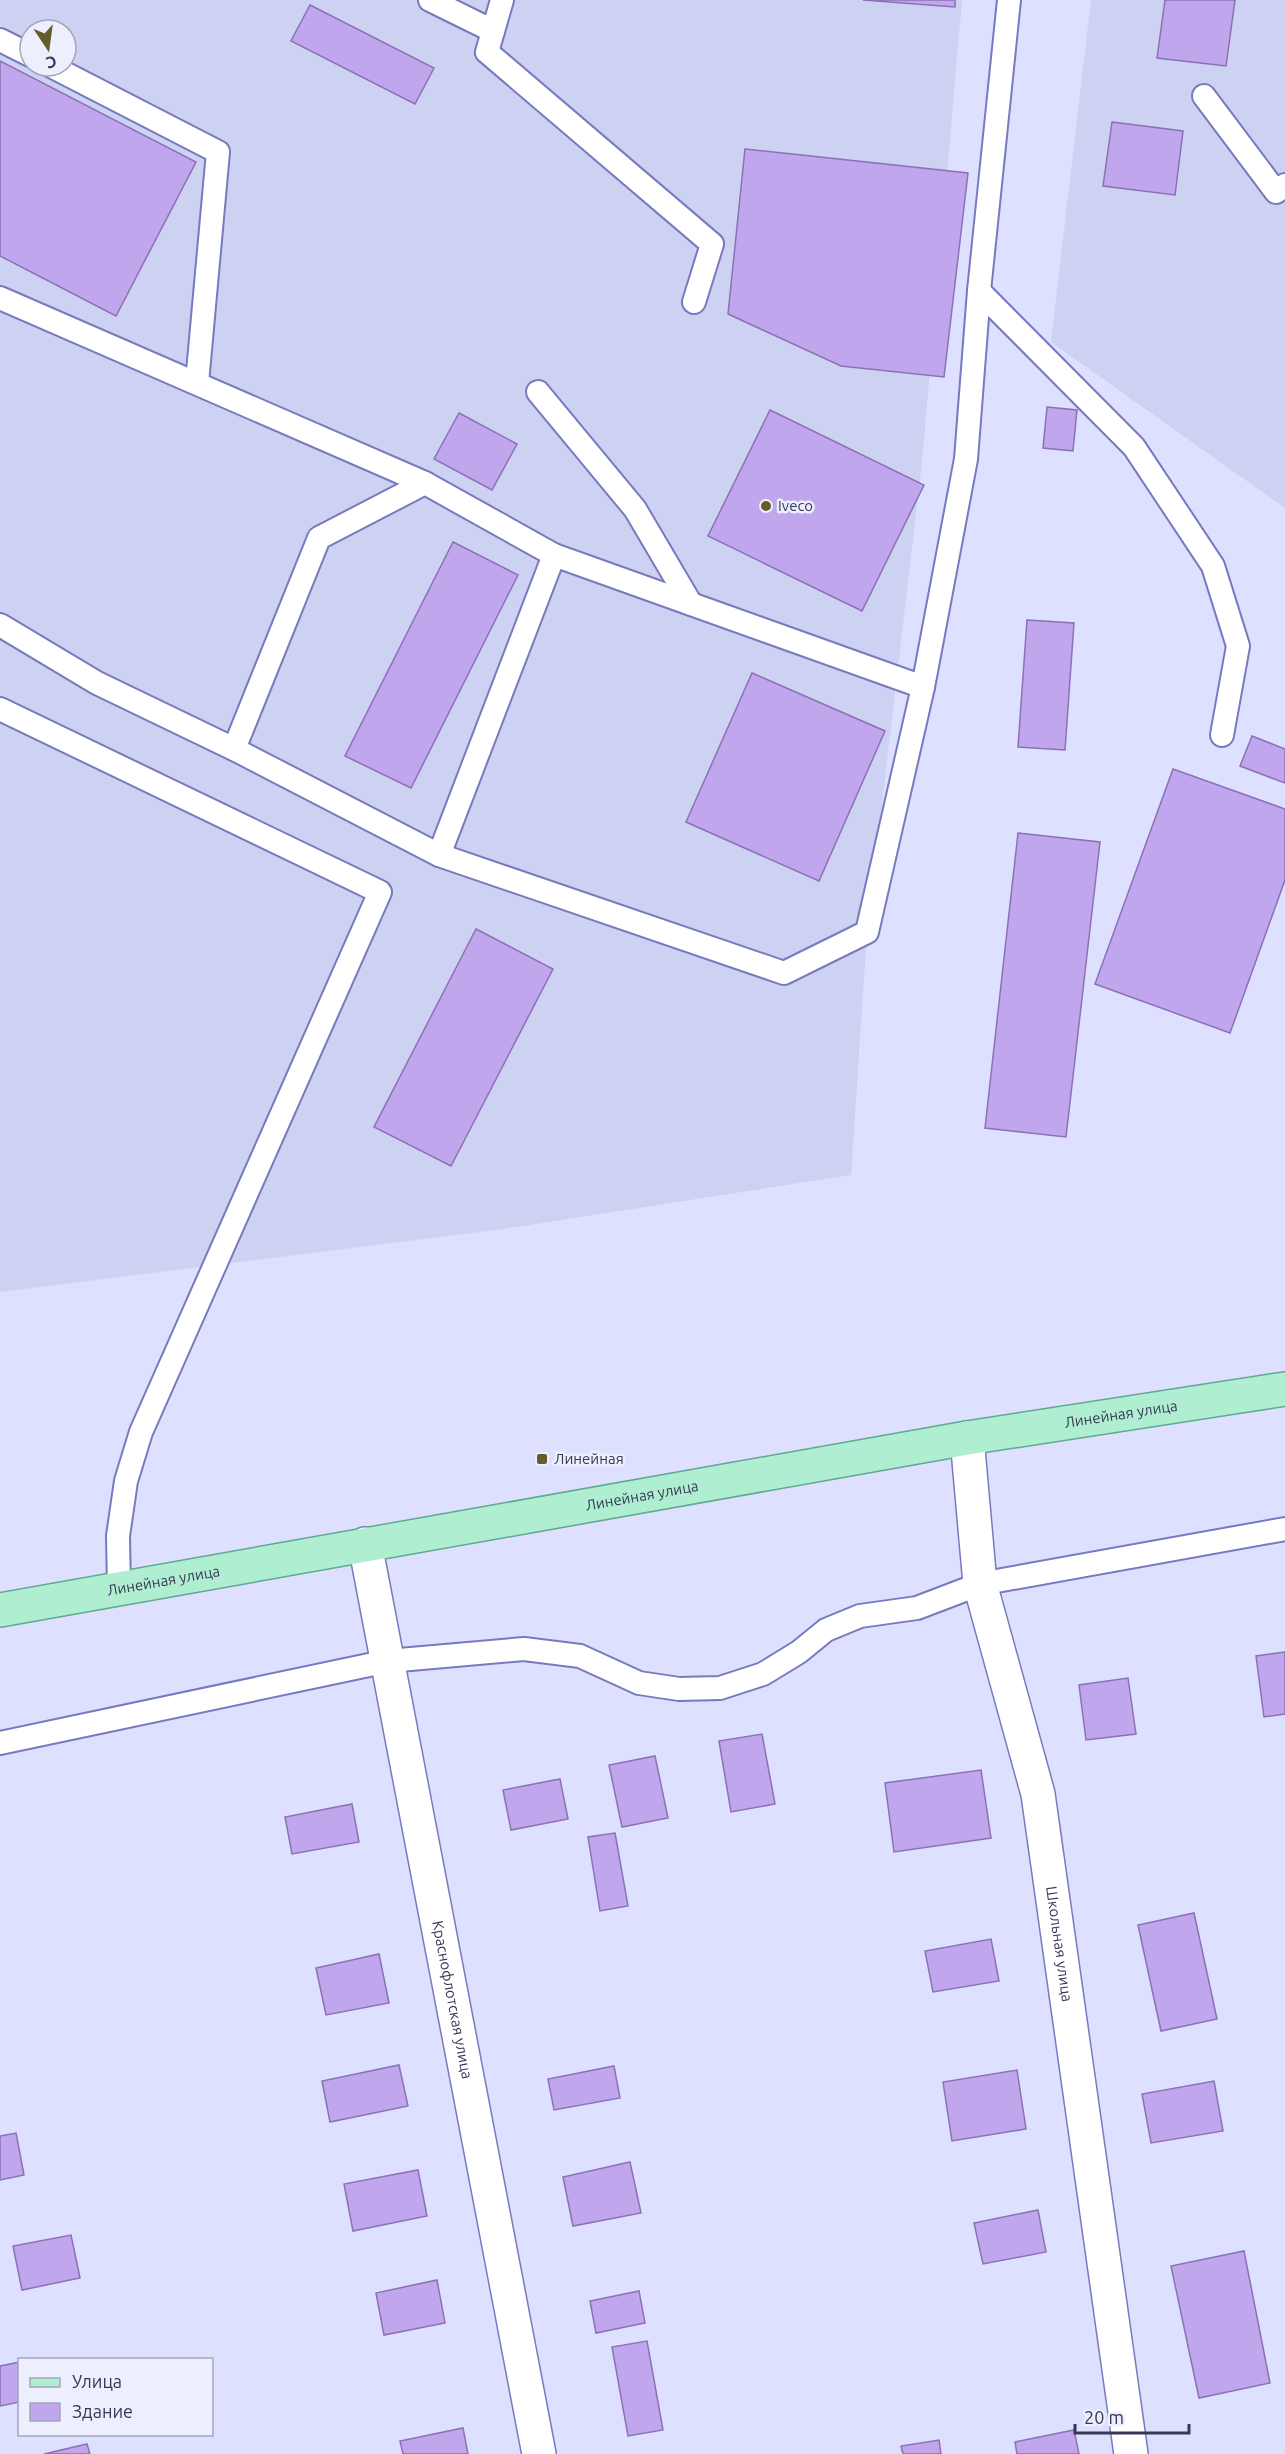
<svg xmlns="http://www.w3.org/2000/svg" width="1285" height="2454" viewBox="0 0 1285 2454" font-family="Ubuntu,sans-serif">
<style>
.built{fill:#cdd1f2;fill-rule:evenodd}
.building{fill:#c0a6ed;stroke:#8b71b5;stroke-width:1.5}
.lines{fill:none;stroke-linecap:round;stroke-linejoin:round}
.service-casing{stroke:#777abe;stroke-width:26}
.minor-casing{stroke:#777abe;stroke-width:36}
.primary-casing{stroke:#62a790;stroke-width:36}
.service{stroke:#fff;stroke-width:22}
.minor{stroke:#fff;stroke-width:33}
.primary{stroke:#afeed0;stroke-width:33}
.poi-dot{fill:#655d29;stroke:#edeffe;stroke-width:2}
.labels{text-anchor:middle;stroke-width:5;stroke-linejoin:round;paint-order:stroke}
.poi-label{font-size:15px;fill:#373856;stroke:#edeffe;text-anchor:start}
.street-label{font-size:15px;fill:#373856;stroke:#edeffe}
</style>
<rect width="100%" height="100%" fill="#dde0ff"/>
<g class="built">
<path d="M0,0H962L922,462L867,932L851,1175L503,1229L0,1292ZM30,30H66V66H30Z"/>
<polygon points="1091,0 1285,0 1285,508 1051,342"/>
</g>
<g class="building">
<polygon points="863,0 955,0 955,7"/>
<polygon points="1165,0 1235,0 1226,66 1157,58"/>
<polygon points="310,5 434,68 415,104 291,41"/>
<polygon points="0,61 196,162 116,316 0,256"/>
<polygon points="1112,122 1183,131 1175,195 1103,186"/>
<polygon points="745,149 968,173 944,377 841,366 728,314"/>
<polygon points="1047,407 1077,410 1073,451 1043,448"/>
<polygon points="770,410 924,485 862,611 708,536"/>
<polygon points="459,413 517,444 492,490 434,459"/>
<polygon points="453,542 518,575 411,788 345,756"/>
<polygon points="1027,620 1074,623 1065,750 1018,747"/>
<polygon points="752,673 885,731 819,881 686,822"/>
<polygon points="1252,736 1285,749 1285,783 1240,766"/>
<polygon points="1173,769 1285,809 1285,880 1230,1033 1095,984"/>
<polygon points="1018,833 1100,842 1066,1137 985,1128"/>
<polygon points="476,929 553,969 451,1166 374,1127"/>
<polygon points="1285,1652 1285,1714 1264,1717 1256,1656"/>
<polygon points="1128,1678 1136,1734 1086,1740 1079,1685"/>
<polygon points="762,1734 775,1804 731,1812 719,1741"/>
<polygon points="655,1756 668,1818 622,1827 609,1765"/>
<polygon points="981,1770 991,1838 894,1852 885,1783"/>
<polygon points="560,1779 568,1819 511,1830 503,1790"/>
<polygon points="352,1804 359,1842 292,1854 285,1817"/>
<polygon points="615,1833 628,1906 600,1911 588,1837"/>
<polygon points="1194,1913 1217,2019 1161,2031 1138,1925"/>
<polygon points="991,1939 999,1981 933,1992 925,1951"/>
<polygon points="379,1954 389,2003 326,2015 316,1968"/>
<polygon points="399,2065 408,2106 330,2122 322,2081"/>
<polygon points="614,2066 620,2098 554,2110 548,2079"/>
<polygon points="1017,2070 1026,2129 952,2141 943,2082"/>
<polygon points="1214,2081 1223,2131 1151,2143 1142,2094"/>
<polygon points="16,2133 24,2175 0,2180 0,2136"/>
<polygon points="630,2162 641,2213 573,2226 563,2177"/>
<polygon points="418,2170 427,2216 353,2231 344,2184"/>
<polygon points="1038,2210 1046,2252 983,2264 974,2223"/>
<polygon points="71,2235 80,2278 22,2290 13,2246"/>
<polygon points="1244,2251 1270,2383 1199,2398 1171,2266"/>
<polygon points="437,2280 445,2323 384,2335 376,2293"/>
<polygon points="639,2291 645,2323 596,2333 590,2301"/>
<polygon points="647,2341 663,2430 628,2436 612,2347"/>
<polygon points="20,2362 20,2402 0,2406 0,2366"/>
<polygon points="463,2428 468,2454 403,2454 400,2441"/>
<polygon points="1074,2430 1079,2454 1017,2454 1015,2442"/>
<polygon points="939,2440 941,2454 903,2454 901,2446"/>
<polygon points="87,2444 90,2454 44,2454"/>
</g>
<g class="lines">
<g class="service-casing">
<g id="service">
<polyline points="430,0 493,31"/>
<polyline points="502,0 487,52 712,244 694,302"/>
<polyline points="0,40 30,55"/>
<polyline points="51,66 218,152 197,383"/>
<polyline points="1204,96 1276,192 1285,185"/>
<polyline points="979,291 1134,447 1213,566 1238,646 1222,735"/>
<polyline points="0,298 425,483"/>
<polyline points="538,392 635,509 691,604"/>
<polyline points="0,625 97,683 234,749 439,855 784,973 867,932 923,687 966,459 979,291 1009,0"/>
<polyline points="0,709 380,892 141,1432 126,1481 118,1536 119,1589"/>
<polyline points="234,749 319,538 425,483 554,555 923,687"/>
<polyline points="439,855 554,555"/>
<polyline points="0,1743 388,1661 524,1649 580,1656 639,1683 679,1689 720,1688 763,1674 799,1652 826,1630 860,1616 917,1608 980,1584 1285,1529"/>
</g>
</g>
<g class="minor-casing">
<g id="minor">
<path id="s1" d="M967,1438L980,1584L1038,1794L1131,2454"/>
<path id="s2" d="M365,1544L539,2454"/>
</g>
</g>
<g class="primary-casing">
<g id="primary">
<path id="s3" d="M0,1610L967,1438L1285,1389"/>
</g>
</g>
<use href="#service" class="service"/>
<use href="#minor" class="minor"/>
<use href="#primary" class="primary"/>
</g>
<g class="poi-dot">
<circle cx="766" cy="506" r="6"/>
<rect x="536" y="1453" width="12" height="12" rx="3"/>
</g>
<g class="labels">
<g class="poi-label">
<text x="778" y="511">Iveco</text>
<text x="554" y="1464">Линейная</text>
</g>
<g class="street-label">
<text dy="5" stroke="none"><textPath href="#s3" startOffset="1138">Линейная улица</textPath></text>
<text dy="5" stroke="none"><textPath href="#s3" startOffset="652">Линейная улица</textPath></text>
<text dy="5" stroke="none"><textPath href="#s3" startOffset="166">Линейная улица</textPath></text>
<text dy="5" stroke="none"><textPath href="#s1" startOffset="516">Школьная улица</textPath></text>
<text dy="5" stroke="none"><textPath href="#s2" startOffset="464">Краснофлотская улица</textPath></text>
</g>
</g>
<rect x="18" y="2358" width="195" height="78" fill="#edeffe" stroke="#a4a6bb" stroke-width="1.5"/>
<rect x="30" y="2378" width="30" height="9" fill="#afeed0" stroke="#a4a6bb" stroke-width="1.5"/>
<text x="72" y="2388" font-size="18" fill="#373856">Улица</text>
<rect x="30" y="2403" width="30" height="18" fill="#c0a6ed" stroke="#a4a6bb" stroke-width="1.5"/>
<text x="72" y="2418" font-size="18" fill="#373856">Здание</text>
<g transform="translate(48 48) rotate(167)"><circle r="28" fill="#edeffe" stroke="#a4a6bb" stroke-width="1.5"/>
<path d="M0-4.5L10 22L0 15L-10 22Z" fill="#655d29"/>
<text y="-9" font-size="16" font-weight="bold" text-anchor="middle" fill="#373856">С</text>
</g>
<path d="M1075 2424v9h114v-9" fill="none" stroke="#373856" stroke-width="3"/>
<text x="1084" y="2424" font-size="18" fill="#373856" stroke="#edeffe" stroke-width="4.5" paint-order="stroke">20 m</text>
</svg>
